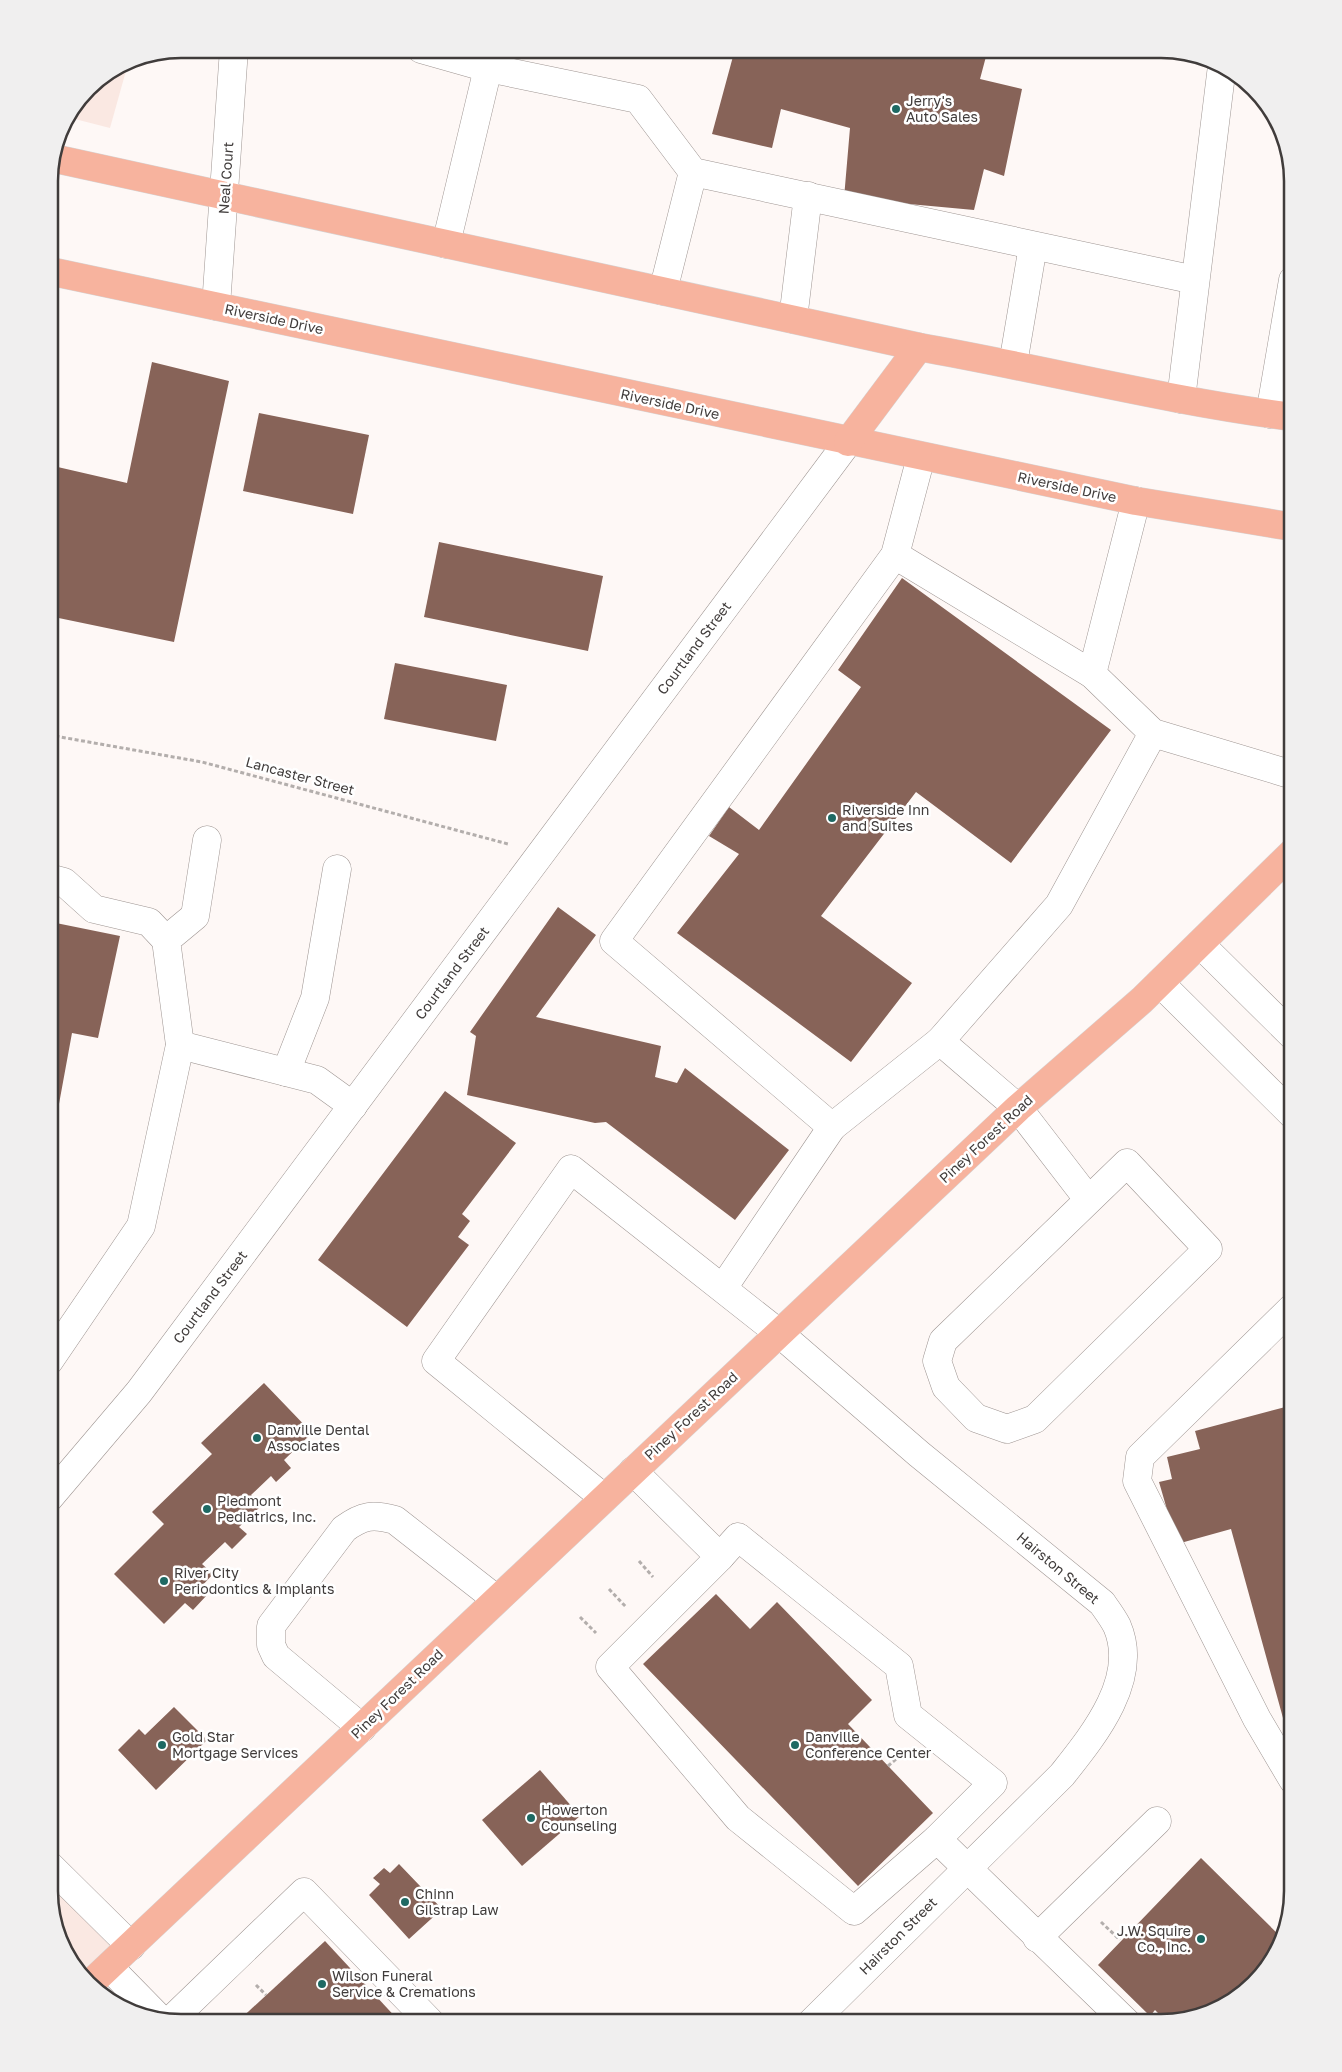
<svg xmlns="http://www.w3.org/2000/svg" width="1342" height="2072" viewBox="0 0 1342 2072" font-family="'Golos Text',sans-serif">
<style>
.built{fill:#fae8e2}
.building{fill:#876358}
.lines{fill:none;stroke-linecap:round;stroke-linejoin:round}
.minor-casing{stroke:#9e9592;stroke-width:29}
.major-casing{stroke:#d5d4d4;stroke-width:29}
.path{stroke:#b3aeac;stroke-width:3;stroke-dasharray:4 2.5;stroke-linecap:butt}
.minor{stroke:#fff;stroke-width:28}
.major{stroke:#f7b39e;stroke-width:28}
.poi-dot{fill:#1e6963;stroke:#fff;stroke-width:2}
.labels{text-anchor:middle;stroke-width:5;stroke-linejoin:round;paint-order:stroke}
.poi-label{font-size:14px;fill:#403c3b;stroke:#fff;text-anchor:start}
.street-label{font-size:14px;fill:#403c3b;stroke:#fff}
.rim{fill:none;stroke:#403c3b;stroke-width:2.5}
</style>
<rect width="100%" height="100%" fill="#fef8f6"/>
<g class="built">
<polygon points="129,60 110,128 67,117 87,87"/>
<polygon points="49,1864 131,1946 91,1983 62,1950 49,1892"/>
</g>
<g class="building">
<polygon points="735,49 988,49 980,79 1022,89 1004,176 984,169 974,210 844,198 850,128 781,109 772,148 712,134"/>
<polygon points="152,362 229,381 174,642 49,616 49,465 127,483"/>
<polygon points="259,413 369,435 353,514 243,491"/>
<polygon points="439,542 603,576 588,651 424,617"/>
<polygon points="902,578 1111,730 1011,863 916,792 821,916 912,983 851,1062 677,933 739,854 709,836 729,807 759,830 861,687 838,670"/>
<polygon points="395,663 507,685 496,741 384,719"/>
<polygon points="558,907 596,935 536,1017 661,1046 655,1077 677,1083 685,1068 789,1150 735,1220 606,1122 595,1123 467,1095 476,1036 470,1032"/>
<polygon points="56,923 120,936 98,1038 72,1033 50,1153 49,950"/>
<polygon points="445,1091 516,1143 462,1214 470,1221 458,1237 469,1245 407,1327 318,1260"/>
<polygon points="264,1383 312,1433 284,1460 291,1468 276,1482 271,1476 251,1495 262,1505 239,1527 247,1534 232,1549 225,1542 202,1564 213,1574 200,1588 207,1595 193,1610 185,1603 164,1624 114,1574 164,1524 152,1512 212,1454 201,1443"/>
<polygon points="1293,1405 1293,1715 1283,1718 1231,1529 1177,1544 1159,1482 1172,1479 1167,1457 1200,1449 1195,1431"/>
<polygon points="716,1594 750,1629 777,1602 872,1700 848,1724 933,1813 858,1886 643,1664"/>
<polygon points="174,1707 207,1740 156,1790 118,1750 139,1729 145,1735"/>
<polygon points="540,1770 580,1816 522,1866 482,1820"/>
<polygon points="1201,1858 1280,1936 1271,1965 1220,2010 1167,2022 1155,2010 1150,2016 1098,1965"/>
<polygon points="399,1864 442,1909 409,1939 369,1895 380,1884 373,1878 384,1868 390,1873"/>
<polygon points="325,1941 400,2022 399,2023 236,2023"/>
</g>
<g class="lines">
<g class="minor-casing">
<g id="minor">
<polyline points="421,49 488,68 638,99 693,172 1195,280"/>
<polyline points="446,244 488,68"/>
<polyline points="663,291 693,172"/>
<polyline points="216,306 234,49"/>
<polyline points="793,319 808,196"/>
<polyline points="1013,364 1033,246"/>
<polyline points="1181,399 1222,66"/>
<polyline points="1270,414 1293,280"/>
<polyline points="921,457 895,555 614,941 832,1127 940,1041 1018,1108 1088,1199"/>
<polyline points="1136,501 1092,674 1153,733 1293,775"/>
<polyline points="895,555 1092,674"/>
<polyline points="49,878 64,882 94,909 149,922 166,940"/>
<polyline points="1200,944 1293,1036"/>
<polyline points="1160,983 1293,1115"/>
<polyline points="940,1041 1059,905 1153,733"/>
<polyline points="180,1045 317,1080 353,1106"/>
<polyline points="286,1072 315,998 337,869"/>
<polygon points="1127,1163 1208,1249 1035,1419 1007,1429 976,1418 946,1387 937,1361 943,1341"/>
<polyline points="723,1288 832,1127"/>
<polyline points="49,1361 141,1226 180,1045 166,940 195,916 207,840"/>
<polyline points="633,1471 720,1557 610,1667 738,1818 854,1911 937,1839 1127,2023"/>
<polyline points="49,1498 139,1392 848,442"/>
<path d="M604,1498L436,1361L571,1169L780,1334L919,1454L1102,1603C1107,1610 1113,1618 1117,1626C1140,1679 1093,1736 1062,1775L811,2023"/>
<polyline points="720,1557 738,1537 899,1666 908,1715 993,1783 937,1839"/>
<path d="M362,1728L276,1656L271,1645V1626L344,1529C363,1515 373,1514 395,1520L496,1599"/>
<polyline points="1293,1780 1257,1719 1137,1481 1140,1457 1293,1307"/>
<polyline points="49,1865 131,1946"/>
<polyline points="1037,1938 1157,1821"/>
<polyline points="109,1967 159,2018"/>
<polyline points="169,2022 304,1892 431,2023"/>
</g>
</g>
<g class="major-casing">
<g id="major">
<path d="M52,158L919,347C1044,369 1167,401 1293,417"/>
<polyline points="49,271 1136,501 1293,527"/>
<polyline points="848,442 919,347"/>
<polyline points="91,1983 1018,1108 1142,1000 1293,852"/>
</g>
</g>
<g class="path">
<polyline points="49,735 202,762 508,844"/>
<polyline points="639,1561 653,1577"/>
<polyline points="609,1589 626,1607"/>
<polyline points="580,1617 596,1633"/>
<polyline points="888,1766 903,1753"/>
<polyline points="1101,1922 1120,1940"/>
<polyline points="256,1985 266,1995"/>
</g>
<use href="#minor" class="minor"/>
<use href="#major" class="major"/>
</g>
<g class="poi-dot">
<circle cx="896" cy="109" r="5"/>
<circle cx="832" cy="818" r="5"/>
<circle cx="257" cy="1438" r="5"/>
<circle cx="207" cy="1509" r="5"/>
<circle cx="164" cy="1581" r="5"/>
<circle cx="162" cy="1745" r="5"/>
<circle cx="795" cy="1745" r="5"/>
<circle cx="531" cy="1818" r="5"/>
<circle cx="405" cy="1902" r="5"/>
<circle cx="1201" cy="1939" r="5"/>
<circle cx="322" cy="1984" r="5"/>
</g>
<g class="labels">
<g class="poi-label">
<text x="906" y="106">Jerry's<tspan x="906" dy="16">Auto Sales</tspan></text>
<text x="842" y="815">Riverside Inn<tspan x="842" dy="16">and Suites</tspan></text>
<text x="267" y="1435">Danville Dental<tspan x="267" dy="16">Associates</tspan></text>
<text x="217" y="1506">Piedmont<tspan x="217" dy="16">Pediatrics, Inc.</tspan></text>
<text x="174" y="1578">River City<tspan x="174" dy="16">Periodontics &amp; Implants</tspan></text>
<text x="172" y="1742">Gold Star<tspan x="172" dy="16">Mortgage Services</tspan></text>
<text x="805" y="1742">Danville<tspan x="805" dy="16">Conference Center</tspan></text>
<text x="541" y="1815">Howerton<tspan x="541" dy="16">Counseling</tspan></text>
<text x="415" y="1899">Chinn<tspan x="415" dy="16">Gilstrap Law</tspan></text>
<text x="1191" y="1936" text-anchor="end">J.W. Squire<tspan x="1191" dy="16">Co., Inc.</tspan></text>
<text x="332" y="1981">Wilson Funeral<tspan x="332" dy="16">Service &amp; Cremations</tspan></text>
</g>
<g class="street-label">
<text transform="translate(226 178) rotate(-86)" y="5">Neal Court</text>
<text transform="translate(274 319) rotate(12)" y="5">Riverside Drive</text>
<text transform="translate(670 404) rotate(12)" y="5">Riverside Drive</text>
<text transform="translate(1067 487) rotate(12)" y="5">Riverside Drive</text>
<text transform="translate(694 648) rotate(-53)" y="5">Courtland Street</text>
<text transform="translate(300 776) rotate(15)" y="5">Lancaster Street</text>
<text transform="translate(452 973) rotate(-53)" y="5">Courtland Street</text>
<text transform="translate(986 1139) rotate(-43)" y="5">Piney Forest Road</text>
<text transform="translate(210 1297) rotate(-53)" y="5">Courtland Street</text>
<text transform="translate(691 1416) rotate(-43)" y="5">Piney Forest Road</text>
<text transform="translate(1058 1568) rotate(40)" y="5">Hairston Street</text>
<text transform="translate(397 1694) rotate(-44)" y="5">Piney Forest Road</text>
<text transform="translate(898 1936) rotate(-45)" y="5">Hairston Street</text>
</g>
</g>
<path d="M0 0H1342V2072H0ZM181 58H1161A123 123 0 0 1 1284 181V1891A123 123 0 0 1 1161 2014H181A123 123 0 0 1 58 1891V181A123 123 0 0 1 181 58Z" fill="#f0efef" fill-rule="evenodd"/>
<path class="rim" d="M181 58H1161A123 123 0 0 1 1284 181V1891A123 123 0 0 1 1161 2014H181A123 123 0 0 1 58 1891V181A123 123 0 0 1 181 58Z"/>
</svg>
